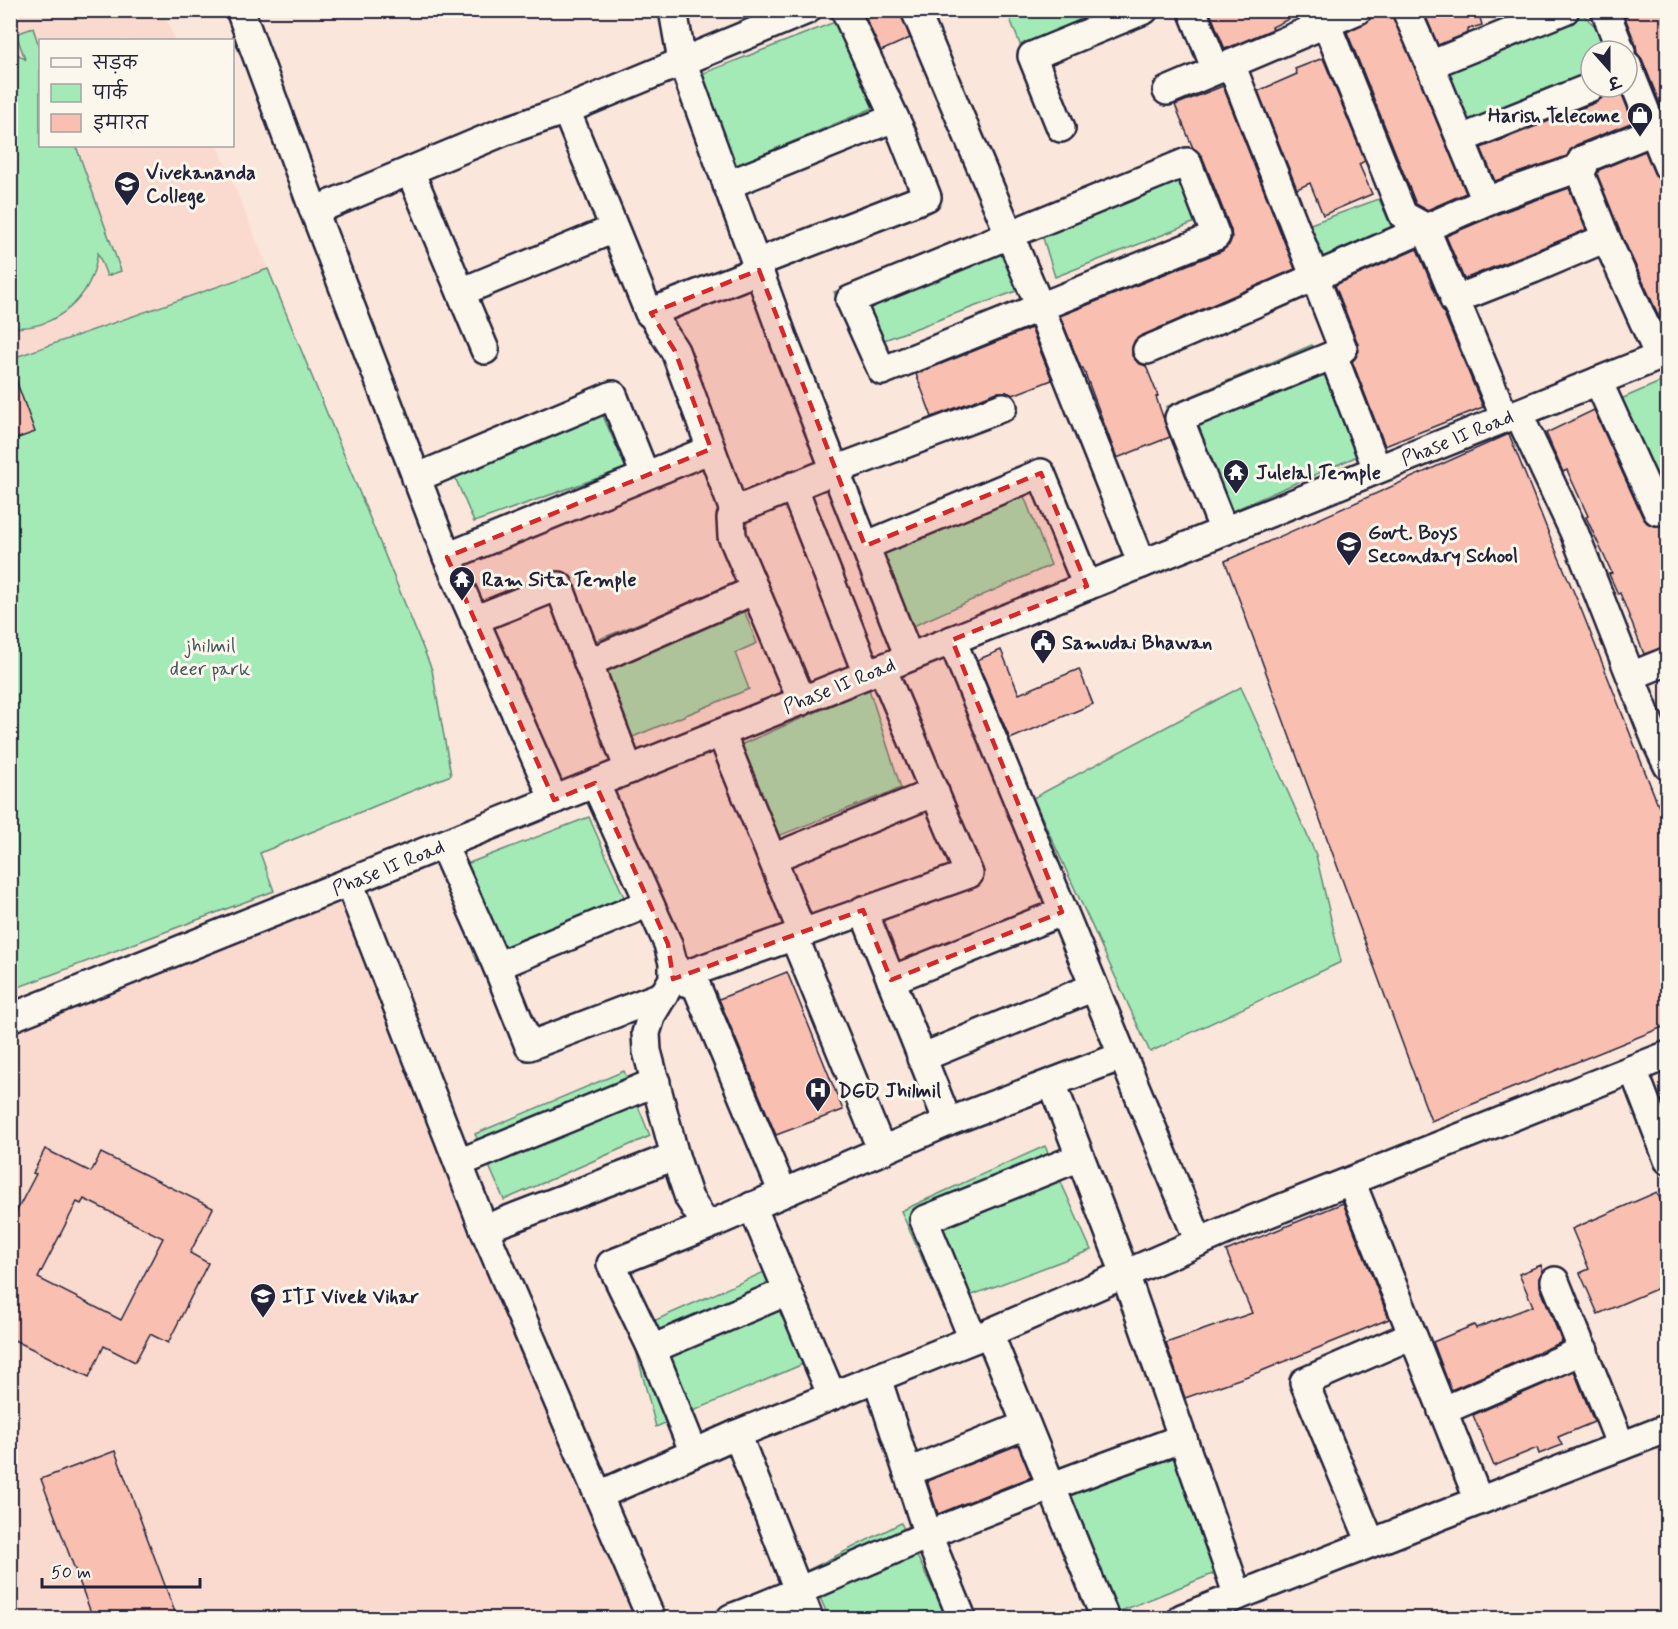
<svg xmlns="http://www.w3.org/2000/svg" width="1678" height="1629" viewBox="0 0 1678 1629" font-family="Mynerve,'Playpen Sans Deva',sans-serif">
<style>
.built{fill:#fadace}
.green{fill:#a4eab6;stroke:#638678;stroke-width:1.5}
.building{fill:#f9bfb1;stroke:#22223b;stroke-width:1.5;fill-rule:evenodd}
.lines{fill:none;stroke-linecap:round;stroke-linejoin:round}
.minor-casing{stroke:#22223b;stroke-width:32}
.minor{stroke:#fbf7ec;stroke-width:27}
.marked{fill:#d62828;fill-opacity:0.2;stroke:#d62828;stroke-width:4.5;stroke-dasharray:12 8;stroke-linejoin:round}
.labels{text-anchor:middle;stroke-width:6;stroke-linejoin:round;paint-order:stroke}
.poi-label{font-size:20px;font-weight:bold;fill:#22223b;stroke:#fbf7ec;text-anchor:start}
.street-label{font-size:20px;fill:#22223b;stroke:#fbf7ec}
.park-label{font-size:20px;fill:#42545a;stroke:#fbf7ec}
</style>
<rect width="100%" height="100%" fill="#fae6da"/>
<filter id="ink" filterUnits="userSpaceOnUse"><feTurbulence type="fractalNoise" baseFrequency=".0167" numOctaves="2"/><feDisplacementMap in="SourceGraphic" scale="12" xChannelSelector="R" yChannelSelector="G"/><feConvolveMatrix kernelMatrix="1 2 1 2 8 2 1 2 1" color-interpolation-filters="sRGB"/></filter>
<g filter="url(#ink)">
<g class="built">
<polygon points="10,11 163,11 175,40 40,40 40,146 218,146 268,269 11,359"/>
<polygon points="352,900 633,1618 11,1618 10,1020"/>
</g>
<g class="green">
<polygon points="1007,11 1102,11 1021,47"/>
<polygon points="1580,12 1599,30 1608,51 1591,51 1591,79 1462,132 1437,68 1495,43"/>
<polygon points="835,22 873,108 721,172 686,80"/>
<path d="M33,28L40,49V146H76L121,271L107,276L98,253C96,260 95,269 92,276C79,309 45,331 11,327L10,49L25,59L16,34Z"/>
<polygon points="1171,156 1198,221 1055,277 1035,212"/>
<polygon points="1379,199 1397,240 1324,271 1305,226"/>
<polygon points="1001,232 1019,290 860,349 834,292"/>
<polygon points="268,269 432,670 451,775 260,853 274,891 11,990 10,359"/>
<polygon points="1312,345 1362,454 1207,522 1166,407"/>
<polygon points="1667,379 1667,481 1647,489 1612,403"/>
<polygon points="592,391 626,468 474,522 446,456"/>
<polygon points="1015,473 1051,565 902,631 868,535"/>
<polygon points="734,585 757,643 735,653 749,689 623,741 585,645"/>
<polygon points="1241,687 1316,855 1341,962 1150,1052 1033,798"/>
<polygon points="869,689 901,788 755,845 722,753"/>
<polygon points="589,817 624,897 477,961 443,873"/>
<polygon points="624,1071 650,1136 504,1200 475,1134"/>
<polygon points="1045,1146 1091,1250 943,1306 901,1211"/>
<polygon points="771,1269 810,1361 656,1427 631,1331"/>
<polygon points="1164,1432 1215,1573 1116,1613 1060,1470"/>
<polygon points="901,1523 947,1618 829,1618 808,1570"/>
</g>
<g class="building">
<polygon points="886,10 900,10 910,38 881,51 866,19"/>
<polygon points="1209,10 1307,10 1272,27 1273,29 1225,49"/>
<polygon points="1374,10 1391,10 1466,193 1427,210 1416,204 1347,32 1370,20"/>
<polygon points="1423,10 1478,10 1482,25 1468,29 1468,33 1438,45"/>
<polygon points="1622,10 1668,10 1668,124 1642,59 1637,53 1636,45"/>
<polygon points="1323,58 1365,161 1359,164 1372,194 1323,215 1310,183 1297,189 1258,91 1297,74 1295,69"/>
<polygon points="1223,86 1295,269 1141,336 1135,340 1132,348 1132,356 1138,363 1146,366 1158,396 1156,397 1170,437 1117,458 1083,368 1081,368 1060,316 1222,251 1229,245 1232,238 1231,230 1202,156 1193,148 1175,105"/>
<polygon points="1613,87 1619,87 1633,122 1576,145 1570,150 1567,156 1495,181 1481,148 1597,102 1603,97 1606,90"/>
<polygon points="1645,151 1654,173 1659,180 1668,182 1668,336 1620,232 1597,174 1599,170"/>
<polygon points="1569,188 1586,230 1464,279 1446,236 1503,212"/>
<polygon points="1417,249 1483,407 1385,446 1352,361 1359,351 1358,344 1335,285"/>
<polygon points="1031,328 1052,380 1013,395 1006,392 997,392 932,417 916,374"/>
<polygon points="12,369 35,432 10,441 10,370"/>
<polygon points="1594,410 1643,518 1647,523 1654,526 1668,524 1668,646 1644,654 1620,593 1618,594 1609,574 1612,573 1586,517 1588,516 1567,470 1563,472 1546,433"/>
<polygon points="1509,434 1551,539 1581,609 1668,830 1668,1025 1431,1121 1225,561"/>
<polygon points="1001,650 1019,694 1079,669 1093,704 1010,739 977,660"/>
<polygon points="787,972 843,1110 776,1135 719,999"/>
<path d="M45,1149L91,1172L101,1153L213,1208L190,1253L208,1263L168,1343L150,1334L135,1362L104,1346L89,1377L10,1338V1224L36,1174L33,1173ZM84,1199L163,1238L121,1320L38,1278L77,1202L81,1204Z"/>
<polygon points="1657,1192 1668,1218 1668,1284 1598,1314 1580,1273 1589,1269 1572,1229"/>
<polygon points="1343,1203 1389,1319 1259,1372 1185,1398 1166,1343 1252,1313 1226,1251"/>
<polygon points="1541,1265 1543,1271 1540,1278 1540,1287 1562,1342 1451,1390 1433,1342 1474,1325 1476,1328 1533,1306 1519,1274"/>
<polygon points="1574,1371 1594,1422 1558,1437 1562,1445 1539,1454 1537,1448 1494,1466 1473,1415"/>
<polygon points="1018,1445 1031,1477 938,1514 927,1481"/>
<polygon points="115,1451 176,1615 167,1618 93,1618 41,1479"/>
</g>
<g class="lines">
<g class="minor-casing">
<g id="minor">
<polyline points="240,10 314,211 447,557 554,800"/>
<polyline points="673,10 682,61 756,263 788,351 909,657"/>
<polyline points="915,10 1040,307 1142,564"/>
<polyline points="1192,10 1216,70"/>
<polyline points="1406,10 1430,65 1486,201"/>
<polyline points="1605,10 1621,51"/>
<polyline points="1326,23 1403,215 1425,227 1505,418"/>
<polyline points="1231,64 1343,349 1333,355 1377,469"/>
<polyline points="1430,65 1565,10"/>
<polyline points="1627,65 1668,167"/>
<polyline points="1167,91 1358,10"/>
<polyline points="566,110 649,313 759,270"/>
<polyline points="1061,128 1032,56 1144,10"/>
<polyline points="1461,139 1591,87"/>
<polygon points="1187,162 1216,236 882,371 850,300"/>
<polyline points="1578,168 1606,238 1659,356"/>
<polyline points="410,171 485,350"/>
<polyline points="727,185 894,118"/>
<polyline points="314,211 505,131 566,110 807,10"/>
<polyline points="756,263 927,197 903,136 845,10"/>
<polyline points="461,292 614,229"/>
<polyline points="1454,300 1533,269 1606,238"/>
<polyline points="651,313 675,351 734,511"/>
<path d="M1147,350C1260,302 1373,251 1485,202C1517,188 1551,179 1584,166L1582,160L1653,131"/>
<polyline points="1598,381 1657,511 1668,507"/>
<polyline points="1518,413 1574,532 1657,743 1668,766"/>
<polyline points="416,478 613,395 645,475"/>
<polyline points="793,486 867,674"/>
<polyline points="1224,531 1179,418 1333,355"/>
<polyline points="865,546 1041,473 1087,586"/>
<polyline points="447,557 711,449"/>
<polyline points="474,620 559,586 629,770"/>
<polyline points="952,640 1199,1242"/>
<polyline points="588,663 755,590"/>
<polyline points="1631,676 1668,661"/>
<polyline points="802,701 732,536 731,518 734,511 835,470 1003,407"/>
<polyline points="721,733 802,932"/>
<polyline points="595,783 668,944 673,963 673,979 652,1014 646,1033 647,1051 675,1156 689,1198 707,1226"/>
<polyline points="443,845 497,966 529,1046 664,995"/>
<polyline points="773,858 935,792"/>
<polyline points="349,882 484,1229 651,1618"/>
<polyline points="863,910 948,1122"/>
<polyline points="802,932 795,939 882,1151"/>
<polyline points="497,966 649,903"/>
<polyline points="673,979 969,874 882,668"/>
<polyline points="673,979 696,985 783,1193"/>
<polyline points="891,980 1062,912"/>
<polyline points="10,1018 1668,353"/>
<polyline points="921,1058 1094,987"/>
<polyline points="1633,1069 1668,1160"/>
<polyline points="1052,1083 1125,1274 1238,1596"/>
<polyline points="459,1163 656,1082"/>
<polyline points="1351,1181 1479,1501"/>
<polyline points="752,1206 832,1396"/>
<polyline points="484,1229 675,1156"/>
<polyline points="1555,1281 1621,1446"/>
<polyline points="989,1333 1105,1618"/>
<polyline points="973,1339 924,1220 1080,1157"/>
<polyline points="652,1349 788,1291"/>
<polyline points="877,1378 928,1535 962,1618"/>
<polyline points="1442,1411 1584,1350"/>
<polyline points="737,1434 809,1618"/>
<polyline points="694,1453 652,1349 611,1264 707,1226 948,1122 1122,1056"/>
<polyline points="908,1472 1026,1425"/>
<polyline points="599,1495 737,1434 989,1333 1229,1229 1668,1055"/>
<polyline points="1371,1543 1304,1382 1412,1335"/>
<path d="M731,1618C798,1593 862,1563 928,1535C1012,1500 1098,1469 1183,1438"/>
<polyline points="1182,1618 1440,1516 1668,1428"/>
</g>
</g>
<use href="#minor" class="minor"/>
</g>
</g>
<path class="marked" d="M759,270L865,546L1041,473L1087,586L952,640L1062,912L891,980L863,910L673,979L668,944L595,783L554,800L447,557L711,449L675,351L651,313Z"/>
<defs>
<g id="shop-pin" transform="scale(1.35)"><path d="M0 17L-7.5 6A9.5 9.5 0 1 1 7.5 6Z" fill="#22223b" stroke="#fbf7ec"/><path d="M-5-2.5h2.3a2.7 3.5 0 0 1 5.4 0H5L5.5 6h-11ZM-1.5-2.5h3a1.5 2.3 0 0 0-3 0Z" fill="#fff"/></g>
<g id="university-pin" transform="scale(1.35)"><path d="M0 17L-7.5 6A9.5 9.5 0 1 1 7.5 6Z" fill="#22223b" stroke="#fbf7ec"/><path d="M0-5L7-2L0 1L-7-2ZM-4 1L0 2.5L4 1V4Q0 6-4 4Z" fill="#fff"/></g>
<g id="temple-pin" transform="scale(1.35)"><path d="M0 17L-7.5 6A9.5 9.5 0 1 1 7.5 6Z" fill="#22223b" stroke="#fbf7ec"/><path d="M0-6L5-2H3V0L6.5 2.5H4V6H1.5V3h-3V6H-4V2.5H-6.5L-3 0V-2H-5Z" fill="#fff"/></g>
<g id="school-pin" transform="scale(1.35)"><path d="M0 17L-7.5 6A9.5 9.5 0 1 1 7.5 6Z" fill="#22223b" stroke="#fbf7ec"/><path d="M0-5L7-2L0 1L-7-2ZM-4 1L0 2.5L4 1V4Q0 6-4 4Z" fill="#fff"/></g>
<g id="civic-pin" transform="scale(1.35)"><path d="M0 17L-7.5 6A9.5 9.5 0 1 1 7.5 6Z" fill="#22223b" stroke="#fbf7ec"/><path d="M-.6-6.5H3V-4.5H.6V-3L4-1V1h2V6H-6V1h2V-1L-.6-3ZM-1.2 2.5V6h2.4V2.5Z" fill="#fff"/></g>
<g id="hospital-pin" transform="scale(1.35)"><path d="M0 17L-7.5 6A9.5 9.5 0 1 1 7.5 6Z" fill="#22223b" stroke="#fbf7ec"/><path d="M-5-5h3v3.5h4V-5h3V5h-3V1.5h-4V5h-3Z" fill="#fff"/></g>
</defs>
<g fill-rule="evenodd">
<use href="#shop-pin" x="1640" y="115"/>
<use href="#university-pin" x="127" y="184"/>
<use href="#temple-pin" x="1236" y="472"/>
<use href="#school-pin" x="1349" y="544"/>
<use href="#temple-pin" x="462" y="579"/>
<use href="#civic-pin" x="1043" y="642"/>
<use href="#hospital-pin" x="818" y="1090"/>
<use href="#university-pin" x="263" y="1296"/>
</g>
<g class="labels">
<g class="poi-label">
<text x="1620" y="122" text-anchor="end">Harish Telecome</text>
<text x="146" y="179">Vivekananda<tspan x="146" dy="23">College</tspan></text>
<text x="1256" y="479">Julelal Temple</text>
<text x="1368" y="539">Govt. Boys<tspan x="1368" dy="23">Secondary School</tspan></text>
<text x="482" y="586">Ram Sita Temple</text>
<text x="1062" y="649">Samudai Bhawan</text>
<text x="838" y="1097">DGD Jhilmil</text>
<text x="282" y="1303">ITI Vivek Vihar</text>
</g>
<g class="street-label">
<text transform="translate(1457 437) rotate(-22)" y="7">Phase II Road</text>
<text transform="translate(839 685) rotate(-22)" y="7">Phase II Road</text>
<text transform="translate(388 867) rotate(-22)" y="7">Phase II Road</text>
</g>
<g class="park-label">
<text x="210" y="652">jhilmil<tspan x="210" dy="23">deer park</tspan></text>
</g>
</g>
<rect width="1678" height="1629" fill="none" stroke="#fbf7ec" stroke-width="36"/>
<rect x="18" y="18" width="1642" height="1593" fill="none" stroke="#22223b" stroke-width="2" filter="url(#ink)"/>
<rect x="39" y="39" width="195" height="108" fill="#fbf7ec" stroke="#a4a2a5" stroke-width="1.5"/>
<rect x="51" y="58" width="30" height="9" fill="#fbf7ec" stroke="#a4a2a5" stroke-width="1.5"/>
<text x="93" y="69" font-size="18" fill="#22223b">सड़क</text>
<rect x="51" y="84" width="30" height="18" fill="#a4eab6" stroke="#a4a2a5" stroke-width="1.5"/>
<text x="93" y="99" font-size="18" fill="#22223b">पार्क</text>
<rect x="51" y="114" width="30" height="18" fill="#f9bfb1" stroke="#a4a2a5" stroke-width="1.5"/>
<text x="93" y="129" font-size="18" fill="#22223b">इमारत</text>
<g transform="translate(1609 69) rotate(159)"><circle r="28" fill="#fbf7ec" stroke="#a4a2a5" stroke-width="1.5"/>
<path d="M0-4.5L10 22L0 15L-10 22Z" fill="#22223b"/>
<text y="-9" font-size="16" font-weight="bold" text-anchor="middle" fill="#22223b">उ</text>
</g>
<path d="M42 1578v9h158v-9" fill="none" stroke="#22223b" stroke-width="3"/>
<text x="51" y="1578" font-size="18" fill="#22223b" stroke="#fbf7ec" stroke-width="4.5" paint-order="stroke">50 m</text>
</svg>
